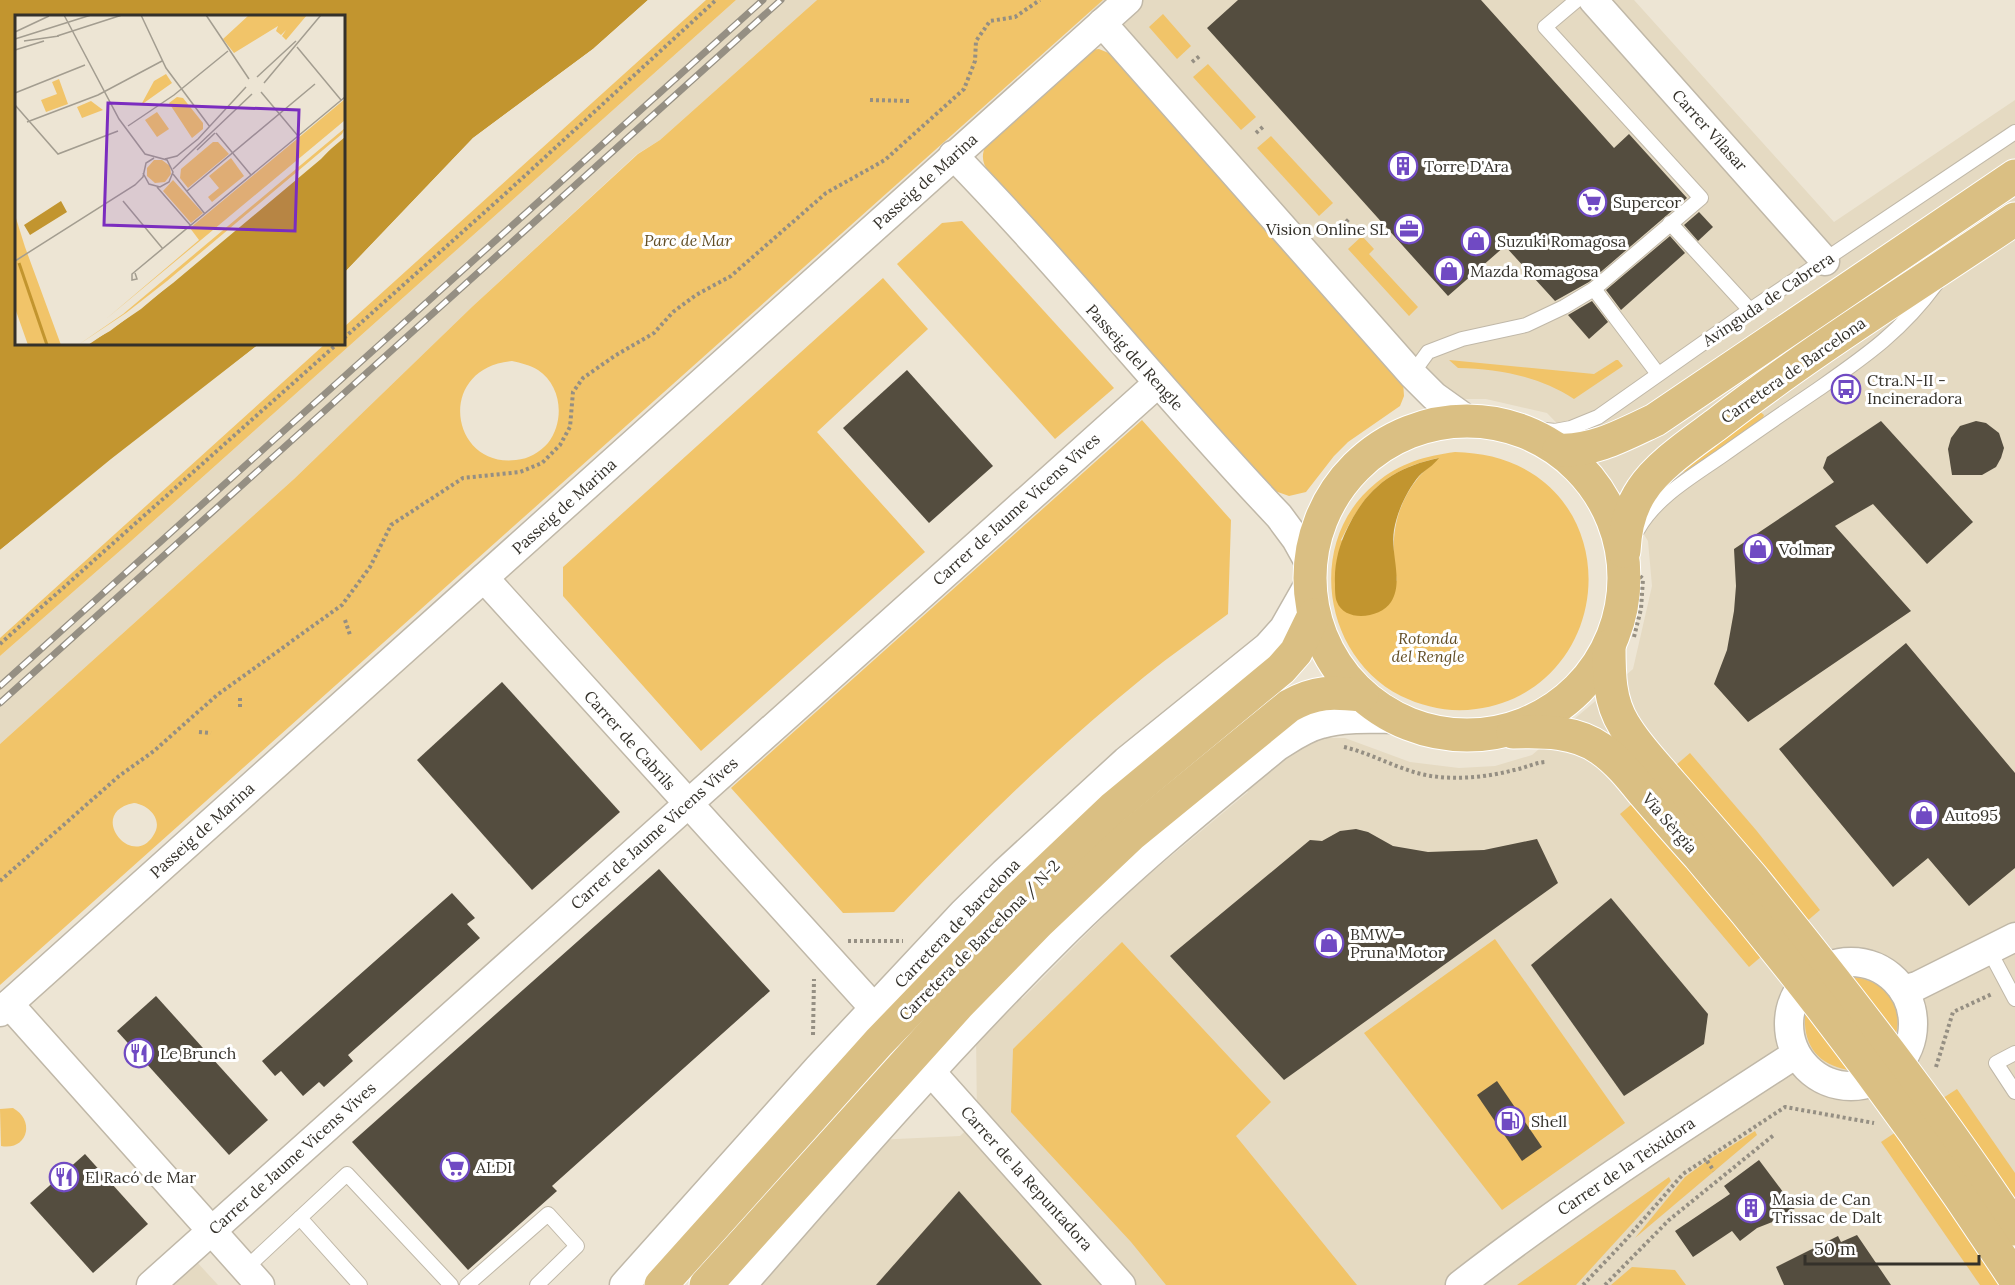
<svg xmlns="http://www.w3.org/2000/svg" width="2015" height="1285" viewBox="0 0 2015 1285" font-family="Lora,serif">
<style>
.built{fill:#e5dac2}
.green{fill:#f1c469;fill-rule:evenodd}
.water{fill:#c2952f}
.pier{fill:#ede5d4}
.building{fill:#544d3f}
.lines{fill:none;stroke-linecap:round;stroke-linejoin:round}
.service-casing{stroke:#c0b8a8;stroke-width:16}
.minor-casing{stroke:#c0b8a8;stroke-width:31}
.primary-casing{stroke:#fff;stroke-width:35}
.path{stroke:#958f83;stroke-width:4;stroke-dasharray:3 3;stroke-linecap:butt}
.service{stroke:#fff;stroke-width:14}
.minor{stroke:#fff;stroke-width:28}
.primary{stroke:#dabf83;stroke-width:33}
.rail-casing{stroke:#958f83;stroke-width:7}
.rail{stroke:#fff;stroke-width:4.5;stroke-dasharray:14;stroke-linecap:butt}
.labels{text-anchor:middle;stroke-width:6;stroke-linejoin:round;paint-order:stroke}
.street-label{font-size:16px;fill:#34312a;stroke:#fff}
.poi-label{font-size:16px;fill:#34312a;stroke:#fff;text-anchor:start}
.park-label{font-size:16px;font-style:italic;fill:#634f27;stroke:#fff}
.inset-river{fill:none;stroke:#c2952f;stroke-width:3}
.inset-road{fill:none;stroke:#a39d90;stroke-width:1.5}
.view{fill:#7b2cbf;fill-opacity:0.15;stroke:#7b2cbf;stroke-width:3}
.inset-edge{fill:none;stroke:#34312a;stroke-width:3}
</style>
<rect width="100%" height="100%" fill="#ede5d4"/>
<g class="built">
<polygon points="736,0 817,0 660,140 637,154 473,306 294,479 0,744 0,656 130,542"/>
<polygon points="1103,0 1634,0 1834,222 2015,100 2015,1285 758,1285 863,1169 875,1140 960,1136 977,1120 976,1033 1014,993 1022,999 1128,892 1248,792 1241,784 1286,748 1322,738 1345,738 1410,762 1459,768 1495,766 1532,755 1633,669 1652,586 1648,541 1606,474 1547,413 1486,399 1434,399 1091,11"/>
<polygon points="195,1260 218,1285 168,1285"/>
</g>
<g class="green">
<polygon points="706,0 736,0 130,542 0,656 0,638 325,344 344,344 344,327"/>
<path d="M817,0H1103L0,985V744L294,479L473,306L638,154L660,140ZM512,361C521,363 530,365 538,370C562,386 565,421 548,443C540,452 529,459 516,460C450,468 435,368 512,361ZM134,803C150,805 164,821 153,836C131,870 86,812 134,803Z"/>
<polygon points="1163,14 1191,46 1177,59 1149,27"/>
<path d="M1099,49L1111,54L1403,381L1404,396L1400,406L1348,442L1334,456L1306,492L1289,496L1275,491L1267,483L989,172C982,163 981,155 986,145L1091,50Z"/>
<polygon points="1208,64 1256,117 1241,130 1193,77"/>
<polygon points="1271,136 1333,203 1319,216 1257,148"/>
<polygon points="962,221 1114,388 1055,439 897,264 942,223"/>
<polygon points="1362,236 1374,249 1369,254 1418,307 1409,316 1348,249"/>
<polygon points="883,278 928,329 817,432 925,552 701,751 563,596 563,567"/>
<path d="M1449,360L1594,374L1616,360H1618L1623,366L1574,399C1539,376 1499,369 1458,368Z"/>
<polygon points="1759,411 1764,415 1762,420 1688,472 1680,471"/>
<path d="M1142,420L1231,520L1228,614C1200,635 1171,655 1144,677C1055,749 973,829 894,912L843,913L731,788Z"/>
<path d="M1455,452C1485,453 1511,459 1536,476C1604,523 1605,625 1545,678C1526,695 1502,706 1476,709C1450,713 1424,707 1401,696C1322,656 1305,540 1376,483C1400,463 1425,456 1455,452ZM1438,458C1432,466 1424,470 1418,478C1393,509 1390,543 1397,581L1341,540C1364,493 1385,470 1438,458Z"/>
<polygon points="1690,753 1756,830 1820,910 1806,922 1676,765"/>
<polygon points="1633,803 1762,956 1749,967 1620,814"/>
<polygon points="1495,939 1625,1123 1502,1210 1364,1033"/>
<polygon points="1122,942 1271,1102 1236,1136 1357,1285 1166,1285 1131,1242 1011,1112 1013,1049"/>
<path d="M1853,977C1883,980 1904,1003 1896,1034Z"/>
<path d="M1805,1013L1848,1070C1816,1064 1803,1044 1805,1013Z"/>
<polygon points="1957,1089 2015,1173 2015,1202 1943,1098"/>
<path d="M13,1108C36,1121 27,1151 1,1146L0,1109Z"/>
<polygon points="1755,1131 1757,1135 1635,1238 1685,1177 1707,1161"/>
<polygon points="1896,1132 2001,1285 1980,1285 1881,1142"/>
<polygon points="1669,1177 1671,1181 1576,1285 1517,1285"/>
<polygon points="1632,1267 1675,1270 1686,1285 1611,1285"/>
</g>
<g class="water">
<polygon points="0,0 648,0 593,49 473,138 344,273 344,16 16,16 16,344 259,344 0,550"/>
<path d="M1439,458C1433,466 1425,470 1419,476C1407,490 1397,512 1394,530C1390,553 1404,582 1391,602C1381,618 1345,623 1337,602C1335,598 1335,589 1335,584C1334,564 1339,545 1348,527C1368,486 1396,467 1439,458Z"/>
</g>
<g class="pier">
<polygon points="648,0 651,0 595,51 475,140 354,268 344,276 344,273 473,138 593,49"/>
<polygon points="259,344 262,344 237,366 113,461 0,553 0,550 111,459"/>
</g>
<g class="building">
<polygon points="1238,0 1481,0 1614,148 1629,134 1687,198 1589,282 1555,301 1505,246 1448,296 1207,28"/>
<polygon points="1699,212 1713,227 1698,241 1684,225"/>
<polygon points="1670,236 1685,253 1621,310 1606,290"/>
<polygon points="1592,301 1608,322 1589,339 1568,315"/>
<polygon points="907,370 993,466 929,523 843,428"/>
<polygon points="1881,421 1973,522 1927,564 1873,504 1835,526 1911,611 1748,722 1714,684 1727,650 1734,611 1736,586 1734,549 1834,482 1823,468 1827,457"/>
<polygon points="1976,421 1986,423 1999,433 2004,448 2001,458 1996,467 1982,475 1952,475 1948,449 1951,438 1960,426"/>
<polygon points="1906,643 2015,773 2015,868 1969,906 1928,858 1893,887 1779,749"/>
<polygon points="502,682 620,812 532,890 417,760"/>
<polygon points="1356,829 1368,832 1393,846 1428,852 1484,850 1537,839 1558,883 1284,1080 1170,956 1310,840 1322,841 1340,831"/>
<polygon points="659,869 770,991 552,1186 557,1191 468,1270 352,1142"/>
<polygon points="452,893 475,918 467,924 480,938 348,1055 353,1061 324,1087 319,1082 303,1096 281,1071 275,1076 262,1061"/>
<polygon points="1611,898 1708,1014 1704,1044 1624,1096 1531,965"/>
<polygon points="156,996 268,1120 229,1155 117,1031"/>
<polygon points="1497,1081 1542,1147 1522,1161 1477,1095"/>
<polygon points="85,1154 148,1224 93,1273 30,1203"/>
<polygon points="1759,1160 1795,1208 1780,1219 1757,1228 1740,1241 1732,1231 1693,1257 1675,1231 1730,1194 1724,1186"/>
<polygon points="959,1191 1042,1285 876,1285"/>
<polygon points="1857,1235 1891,1285 1784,1285 1776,1267 1838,1236 1841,1242"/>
</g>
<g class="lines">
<g class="service-casing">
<g id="service">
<polyline points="1670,223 1750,310"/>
<polyline points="1594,289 1658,374"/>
<polyline points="1412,374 1428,352 1462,339 1526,325 1564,307 1594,289 1701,198 1545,27 1577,0"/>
<polyline points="1509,426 1555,431 1571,428 1598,417 1750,310 2015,132"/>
<path d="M1638,529C1656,497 1693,476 1723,455C1754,433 1786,411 1817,390C1864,357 1901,332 1936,284"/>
<polyline points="1989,950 2015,999"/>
<polyline points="2015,1053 1996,1063 2015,1092"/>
<polyline points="300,1218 360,1285"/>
<polyline points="245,1269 347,1174 451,1285"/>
<polyline points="467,1285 548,1214 577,1246 537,1285"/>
</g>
</g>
<g class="minor-casing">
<g id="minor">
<polyline points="1593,0 1825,261"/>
<polyline points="1102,23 1412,374 1434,396 1469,421"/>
<path d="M953,155C1066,271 1167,398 1279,516L1296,539L1310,564"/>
<polyline points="484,578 874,1008"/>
<circle cx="1851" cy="1024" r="62"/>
<polyline points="1903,990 1917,986 2015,937"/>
<polyline points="9,1004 260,1285"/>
<polyline points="0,1012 1128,0"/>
<polyline points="932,1073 1121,1285"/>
<polyline points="151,1285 1158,383"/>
<polyline points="624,1285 818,1068 963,913 1004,873 1126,761 1267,647 1284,628 1309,584"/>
<path d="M742,1285C844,1168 946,1050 1057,940C1126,871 1202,808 1278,746C1291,738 1305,728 1321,724C1345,717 1372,719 1397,719"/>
<path d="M1460,1285C1568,1201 1682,1128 1796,1054"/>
</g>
</g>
<g class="primary-casing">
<g id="primary">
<circle cx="1467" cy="578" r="157"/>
<path d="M1559,450C1593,452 1625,434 1655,420L2015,176"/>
<path d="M1624,551C1625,529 1629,509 1642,490C1658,465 1693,442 1717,424C1812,350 1916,286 2015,219"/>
<path d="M1609,646C1609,674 1609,701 1624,725C1637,747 1656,766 1672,785C1700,817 1728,849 1755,881C1846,994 1935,1108 2015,1229"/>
<path d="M1513,732C1543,731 1576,731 1601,749C1617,760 1630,776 1642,791C1661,813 1680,835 1699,856C1813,990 1919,1132 2015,1279"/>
<polyline points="661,1285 879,1042 1015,901 1113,808 1281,669 1296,652 1314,615"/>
<path d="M706,1285L959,1004L1039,922L1131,835L1289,706C1316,691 1332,692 1362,695"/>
</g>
</g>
<g class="path">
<polyline points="1192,62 1201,55"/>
<polyline points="870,100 911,101"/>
<polyline points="1256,133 1264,126"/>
<polyline points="1342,226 1350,218"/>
<polyline points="344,338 506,193 716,0"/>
<polyline points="345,620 350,635"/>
<polyline points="1634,637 1641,609 1643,579 1637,573"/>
<polyline points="0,644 337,344"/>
<polyline points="240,698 240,710"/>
<polyline points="199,732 211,733"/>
<path d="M1344,747C1374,754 1400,771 1431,776C1458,780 1488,777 1514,770C1525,768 1534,763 1545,762"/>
<polyline points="0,881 119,776 154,751 217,695 342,605 370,567 391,525 463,478 520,472 542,463 560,445 570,427 573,392 583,378 616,355 654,333 673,312 696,295 731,276 826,193 885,160 964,89 975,61 976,41 990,21 1015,17 1040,0"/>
<polyline points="848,941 903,941"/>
<polyline points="813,1035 814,979"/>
<polyline points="1936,1067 1953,1012 1992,994"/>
<polyline points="1707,1161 1714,1171"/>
<polyline points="1583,1285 1623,1243 1683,1174 1785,1107 1874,1123"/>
<polyline points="1605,1285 1669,1220 1775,1134"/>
</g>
<use href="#service" class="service"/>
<use href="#minor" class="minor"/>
<use href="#primary" class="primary"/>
<g class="rail-casing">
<g id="rail">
<polyline points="0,686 763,0"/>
<polyline points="0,703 781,0"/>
</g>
</g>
<use href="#rail" class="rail"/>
</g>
<defs>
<g id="building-ring" transform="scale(1.5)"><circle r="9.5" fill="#fff" stroke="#704ac3" stroke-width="1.5"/><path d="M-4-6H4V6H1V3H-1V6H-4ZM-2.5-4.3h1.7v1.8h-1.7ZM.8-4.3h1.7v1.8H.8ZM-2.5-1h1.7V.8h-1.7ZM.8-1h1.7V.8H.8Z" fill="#704ac3"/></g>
<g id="supermarket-ring" transform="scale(1.5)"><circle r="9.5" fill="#fff" stroke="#704ac3" stroke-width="1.5"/><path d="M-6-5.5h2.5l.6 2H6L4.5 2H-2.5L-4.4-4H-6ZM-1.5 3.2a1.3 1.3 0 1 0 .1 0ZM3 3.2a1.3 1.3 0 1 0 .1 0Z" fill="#704ac3"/></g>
<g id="office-ring" transform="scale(1.5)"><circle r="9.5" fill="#fff" stroke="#704ac3" stroke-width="1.5"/><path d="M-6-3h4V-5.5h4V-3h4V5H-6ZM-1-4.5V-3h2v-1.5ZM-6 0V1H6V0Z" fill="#704ac3"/></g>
<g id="shop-ring" transform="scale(1.5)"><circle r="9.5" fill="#fff" stroke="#704ac3" stroke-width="1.5"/><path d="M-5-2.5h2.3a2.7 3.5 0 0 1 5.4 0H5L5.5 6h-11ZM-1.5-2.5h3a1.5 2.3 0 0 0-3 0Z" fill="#704ac3"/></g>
<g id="bus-ring" transform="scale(1.5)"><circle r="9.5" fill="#fff" stroke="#704ac3" stroke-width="1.5"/><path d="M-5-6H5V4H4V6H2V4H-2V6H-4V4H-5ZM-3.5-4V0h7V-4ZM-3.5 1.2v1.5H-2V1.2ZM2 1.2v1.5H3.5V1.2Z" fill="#704ac3"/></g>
<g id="restaurant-ring" transform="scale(1.5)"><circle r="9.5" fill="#fff" stroke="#704ac3" stroke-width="1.5"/><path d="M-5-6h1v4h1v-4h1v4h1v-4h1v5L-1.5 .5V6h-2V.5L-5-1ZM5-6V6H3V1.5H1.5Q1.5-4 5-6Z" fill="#704ac3"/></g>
<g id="fuel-ring" transform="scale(1.5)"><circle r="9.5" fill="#fff" stroke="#704ac3" stroke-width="1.5"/><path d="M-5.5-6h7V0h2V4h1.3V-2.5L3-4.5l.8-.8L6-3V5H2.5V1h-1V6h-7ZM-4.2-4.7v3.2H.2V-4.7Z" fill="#704ac3"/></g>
</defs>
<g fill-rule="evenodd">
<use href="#building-ring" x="1403" y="166"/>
<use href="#supermarket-ring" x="1592" y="202"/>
<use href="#office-ring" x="1409" y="229"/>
<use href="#shop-ring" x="1476" y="241"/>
<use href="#shop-ring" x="1449" y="271"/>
<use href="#bus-ring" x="1846" y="389"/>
<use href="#shop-ring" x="1758" y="549"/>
<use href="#shop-ring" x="1924" y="815"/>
<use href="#shop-ring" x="1329" y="943"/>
<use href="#restaurant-ring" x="139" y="1053"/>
<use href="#fuel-ring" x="1510" y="1121"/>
<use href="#supermarket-ring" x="455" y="1167"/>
<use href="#restaurant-ring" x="64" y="1177"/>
<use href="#building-ring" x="1751" y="1208"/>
</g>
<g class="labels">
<g class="street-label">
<text transform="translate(1710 130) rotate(48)" y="6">Carrer Vilasar</text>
<text transform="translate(925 181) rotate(-42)" y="6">Passeig de Marina</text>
<text transform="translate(1768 299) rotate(-34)" y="6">Avinguda de Cabrera</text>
<text transform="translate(1135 357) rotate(48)" y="6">Passeig del Rengle</text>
<text transform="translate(1793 370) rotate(-35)" y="6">Carretera de Barcelona</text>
<text transform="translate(564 506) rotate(-42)" y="6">Passeig de Marina</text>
<text transform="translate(1016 509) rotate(-42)" y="6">Carrer de Jaume Vicens Vives</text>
<text transform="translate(630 740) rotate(48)" y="6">Carrer de Cabrils</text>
<text transform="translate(1670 823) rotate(49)" y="6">Via Sèrgia</text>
<text transform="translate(202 830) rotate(-42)" y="6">Passeig de Marina</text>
<text transform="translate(654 833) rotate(-42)" y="6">Carrer de Jaume Vicens Vives</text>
<text transform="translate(957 923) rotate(-46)" y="6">Carretera de Barcelona</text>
<text transform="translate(979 940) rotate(-45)" y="6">Carretera de Barcelona / N-2</text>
<text transform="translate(292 1158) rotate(-42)" y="6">Carrer de Jaume Vicens Vives</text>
<text transform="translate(1626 1166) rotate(-34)" y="6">Carrer de la Teixidora</text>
<text transform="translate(1027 1178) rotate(48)" y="6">Carrer de la Repuntadora</text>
</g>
<g class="poi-label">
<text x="1424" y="172">Torre D'Ara</text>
<text x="1613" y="208">Supercor</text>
<text x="1388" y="235" text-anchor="end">Vision Online SL</text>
<text x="1497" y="247">Suzuki Romagosa</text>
<text x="1470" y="277">Mazda Romagosa</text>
<text x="1867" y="386">Ctra.N-II -<tspan x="1867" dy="18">Incineradora</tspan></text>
<text x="1779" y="555">Volmar</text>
<text x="1945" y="821">Auto95</text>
<text x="1350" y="940">BMW -<tspan x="1350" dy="18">Pruna Motor</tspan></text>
<text x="160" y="1059">Le Brunch</text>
<text x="1531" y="1127">Shell</text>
<text x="476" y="1173">ALDI</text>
<text x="85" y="1183">El Racó de Mar</text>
<text x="1772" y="1205">Masia de Can<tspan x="1772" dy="18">Trissac de Dalt</tspan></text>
</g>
<g class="park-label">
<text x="688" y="246">Parc de Mar</text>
<text x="1428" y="644">Rotonda<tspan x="1428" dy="18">del Rengle</tspan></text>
</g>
</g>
<g transform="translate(15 15)">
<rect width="330" height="330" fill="#ede5d4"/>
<path d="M234,0H292L271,25L267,21L271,15L266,20L261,16L263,11L219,38L208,24ZM151,59L157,68L126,90L139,66ZM44,64L53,89L31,97L26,85L42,79L37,67ZM162,82L168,83L188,108V114L177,123L154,88ZM330,84V105L323,111L91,304L184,225L175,213ZM76,86L88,95L67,103L62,92ZM142,97L154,114L142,122L130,105ZM330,113L327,119L152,266L111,298L63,330L108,299ZM198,127H203L214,139L173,173L165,163L166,154ZM216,143L229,161L197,187L193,182L204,173L194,161ZM139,145H147L155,151L156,159L150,167L140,168L132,161V153ZM158,165L188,198L176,208L148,176ZM0,200L10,232L46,330H13L1,296Z" fill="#f1c469"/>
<path d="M330,122V330H73L126,294ZM46,186L52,197L15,220L9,210Z" fill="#c2952f"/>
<path d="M330,119L306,144L158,268L95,316L70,330L124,291Z" fill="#ede5d4"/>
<path class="inset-river" d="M4,248L32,330"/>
<path class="inset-road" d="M49,0L104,104L130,139L152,145L158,157L154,167L145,172L134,169L128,158M126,0L151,53L195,112M191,0L234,64M0,17L34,1M42,21L107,0M0,24L76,0M9,26L44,21M282,32L326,85M0,35L29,26M242,62L281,26M249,68L306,0M246,77L283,121M0,78L70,50M0,90L43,139L103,116M12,107L83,80L147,46M113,111L159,80L213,36M201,118L236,160M182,135L200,118M150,144L162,141L183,124L231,72M158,154L237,79M158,159L190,199M142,172L176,211M172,176L300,69M108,186L148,234M0,246L120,170L128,162L131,148L139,143M120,258L122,264L117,265V259L330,82"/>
<path class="view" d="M93,88L284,95L280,216L89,210Z"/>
<rect width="330" height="330" class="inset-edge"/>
</g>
<path d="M1805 1255v9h174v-9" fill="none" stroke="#34312a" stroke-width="3"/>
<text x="1814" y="1255" font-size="18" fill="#34312a" stroke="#ffffff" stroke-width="4.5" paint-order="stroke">50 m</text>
</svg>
